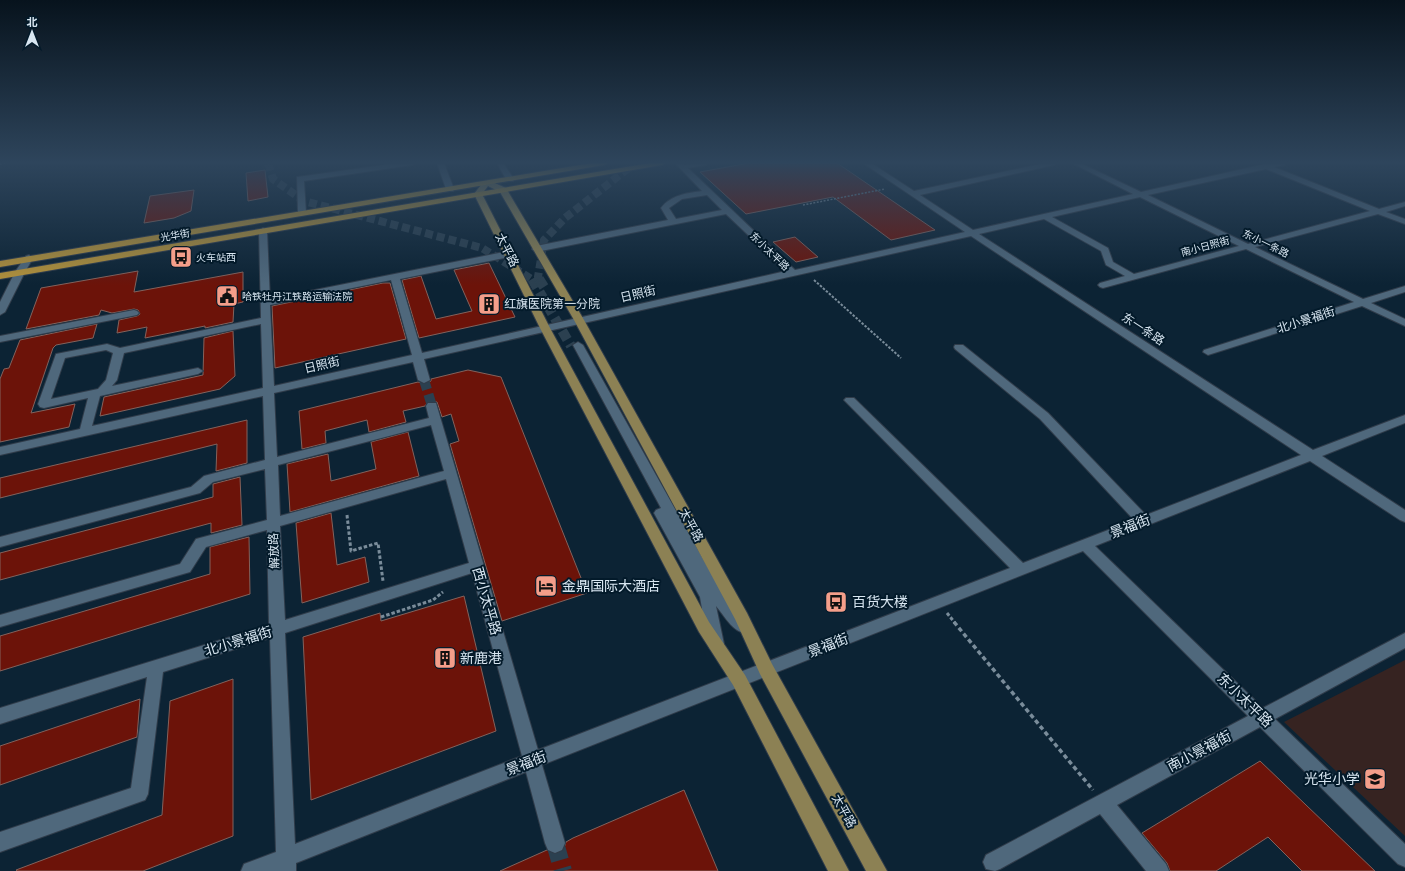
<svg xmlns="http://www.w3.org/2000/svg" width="1405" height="871" viewBox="0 0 1405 871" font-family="Montserrat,'Noto Sans SC',sans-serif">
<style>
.education{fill:#362321}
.building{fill:#6c1309;stroke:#83625c}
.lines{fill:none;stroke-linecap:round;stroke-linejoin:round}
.minor-tunnel-far2{stroke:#2b4050;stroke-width:8;stroke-dasharray:8 4;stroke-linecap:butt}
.minor-tunnel-far1{stroke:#2b4050;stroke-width:10;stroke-dasharray:10 5;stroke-linecap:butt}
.minor-tunnel{stroke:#2b4050;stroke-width:18;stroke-dasharray:18 8;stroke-linecap:butt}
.minor-casing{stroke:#303c4a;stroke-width:2}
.major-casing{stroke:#303c4a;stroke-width:2}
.highway-casing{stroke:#303c4a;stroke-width:2}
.path-far3{stroke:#7a8c9a;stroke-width:1.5;stroke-dasharray:2 1.5;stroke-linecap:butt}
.path-far2{stroke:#7a8c9a;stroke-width:2;stroke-dasharray:2.5 1.5;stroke-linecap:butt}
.path-far1{stroke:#7a8c9a;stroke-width:3;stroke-dasharray:3.5 2;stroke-linecap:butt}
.path{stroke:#7a8c9a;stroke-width:3.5;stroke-dasharray:4.5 3;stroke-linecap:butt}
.minor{fill:#4f687c;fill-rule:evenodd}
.major{fill:#8c8154;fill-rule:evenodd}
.highway{fill:#b4923a;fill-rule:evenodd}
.rail{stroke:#93a4b1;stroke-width:2;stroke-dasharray:1.5 2.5;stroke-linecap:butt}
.labels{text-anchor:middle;stroke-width:4;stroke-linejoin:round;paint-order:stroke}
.far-street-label{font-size:10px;fill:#d8e6f1;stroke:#031a2a}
.far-poi-label{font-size:10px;fill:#d8e6f1;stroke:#031a2a;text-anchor:start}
.street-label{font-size:12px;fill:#d8e6f1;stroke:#031a2a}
.poi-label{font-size:12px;fill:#d8e6f1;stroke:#031a2a;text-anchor:start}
.near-street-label{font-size:14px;fill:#d8e6f1;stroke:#031a2a}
.near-poi-label{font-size:14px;fill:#d8e6f1;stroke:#031a2a;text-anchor:start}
</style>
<rect width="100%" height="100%" fill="#0c2334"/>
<polygon class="education" points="1405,660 1405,836 1284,722"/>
<g class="building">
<polygon points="749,163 837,163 935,230 891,240 833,197 746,214 700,172"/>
<polygon points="265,170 268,197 248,201 246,173"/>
<polygon points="194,190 191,211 174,218 144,223 150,196"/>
<polygon points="795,237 818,257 796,262 773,242"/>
<polygon points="489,263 515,317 419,338 402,280 421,276 436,319 472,311 454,270"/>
<polygon points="138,271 134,292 243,272 243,302 234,304 233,322 205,328 205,326 145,338 147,327 117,333 119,320 137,316 140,314 138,310 134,309 112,313 101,310 99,315 26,329 41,288"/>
<polygon points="383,283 390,283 406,339 275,368 272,306"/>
<polygon points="97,324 93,338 56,345 53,348 31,413 75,404 69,427 0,442 0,379 4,369 9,368 20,340"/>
<polygon points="233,331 235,376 220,389 100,416 104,397 203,375 204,338"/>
<polygon points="468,370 501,377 587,593 502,621 450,444 459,441 451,414 442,417 437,402 428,402 425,406 403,411 406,422 369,432 367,420 325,431 326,443 302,449 299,411 418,382 425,384 431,381 431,379"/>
<polygon points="247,420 247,463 216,471 217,444 0,498 0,478"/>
<polygon points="408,432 419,476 290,512 287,464 328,454 331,481 376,469 371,442"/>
<polygon points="240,477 242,525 211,533 211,523 0,580 0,553 213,497 213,484"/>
<polygon points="331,513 337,565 365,557 369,582 302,603 296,523"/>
<polygon points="249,537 250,594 0,671 0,636 210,574 210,547"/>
<polygon points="464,596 496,731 311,800 303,637 380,613 381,621"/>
<polygon points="233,679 233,836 143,871 17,871 16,870 162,815 170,701"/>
<polygon points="140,699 137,737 0,785 0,746"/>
<polygon points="1260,761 1375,871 1302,871 1268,837 1216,871 1170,871 1167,863 1142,833"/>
<polygon points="684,790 718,871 500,871 547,850 554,854 563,851 566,842 573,838"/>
</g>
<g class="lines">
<g class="minor-tunnel-far2">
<polyline points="268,163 273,179 304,201 482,248 533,280"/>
<polyline points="540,280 538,277 544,240 565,218 635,163"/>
</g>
<g class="minor-tunnel-far1">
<polyline points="532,279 571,346"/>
<polyline points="539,279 544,287"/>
<polyline points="424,380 432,406"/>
</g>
<polyline class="minor-tunnel" points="555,843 563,871"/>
<g class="minor-casing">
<g id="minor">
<polygon points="398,163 416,163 412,165 304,181 306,213 302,215 298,213 297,177"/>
<polygon points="437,163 444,163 454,189 453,191 450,191 446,189"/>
<polygon points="497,163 503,163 514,179 513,181 507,181"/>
<path d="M675,163H682L684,165L706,163V165L688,168L795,270L965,232L863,163H871L914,191L1045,163H1057L1054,165L920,195L973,230L1133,194L1072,163H1080L1141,192L1265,164L1285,163V165L1274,167L1379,209L1405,202V206L1386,212L1405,219V224L1378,214L1255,247L1363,299L1405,286V292L1371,303L1405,319V326L1362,306L1208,355L1203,352L1204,350L1354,302L1246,249L1103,288L1100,287L1098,285L1100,283L1125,276L1106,265L1101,251L1044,219L979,234L1313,450L1405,415V423L1322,456L1405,510V522L1400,520L1310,461L1095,546L1263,708L1405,633V648L1275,719L1405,844V867L1398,864L1260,727L1117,805L1166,864L1169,871H1146L1100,814L1000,869L995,871L986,869L983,862L986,855L1248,716L1083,551L542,765L565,843L562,850L555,853L548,850L545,843L526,772L296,863V871H241L244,864L276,852L270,638L163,672L148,794L145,800L0,852V832L131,788L147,677L0,724V708L269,625L267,530L206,547L190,572L0,627V615L180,564L196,539L267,520L265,469L213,482L200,493L0,547V537L191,487L204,476L265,460L263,396L0,455V447L80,429L88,398L44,408L40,407L38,404L56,354L107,344L120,348L261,318L259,231L263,228L267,231L270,299L509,251L512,252L513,254L509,257L400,279L422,353L786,271L726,214L536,252L532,249L536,246L668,220L661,208C671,195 687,193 702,191ZM1266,169L1370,211L1248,244L1148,195ZM707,195L722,210L676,219L669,208L682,199ZM1140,197L1239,246L1134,274L1113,262L1108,248L1052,217ZM971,236L1301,455L1146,515L1048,413L963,345H955L954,347L955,349L1040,419L1134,520L1023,563L854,398H846L844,400L846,402L1010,568L538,750L436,403H428L426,406L429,418L277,457L274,393L413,362L418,380L424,383L430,380L424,359ZM391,280L412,355L274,386L270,305ZM261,324L263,388L92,426L100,396L198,374L203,371L198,368L112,386L117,380L124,353ZM106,350L113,353L106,380L98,389L51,399L65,358ZM431,425L444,471L280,516L278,465ZM446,479L469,563L285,620L280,526ZM472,573L522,756L295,844L285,633Z"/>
<polygon points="29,255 33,258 25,272 5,312 0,315 0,302 15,272 26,256"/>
<polygon points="134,310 137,311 139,313 137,315 0,342 0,336"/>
<path d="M578,342L583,345L721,591L751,627L748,632C735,636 724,615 716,606L724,644L722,649L716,651L710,649L708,644L700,597L654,513L656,510L661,508L573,345Z"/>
</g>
</g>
<g class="major-casing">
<polygon id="major" points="484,181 490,181 506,188 584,320 747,613 772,664 887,871 866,871 760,674 735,619 574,320 500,192 488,186 482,194 550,328 709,622 745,675 849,871 828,871 733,685 699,632 540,328 474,194"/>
</g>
<g class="highway-casing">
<g id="highway">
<polygon points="592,163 608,163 604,165 0,267 0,261"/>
<polygon points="650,163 666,163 662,165 0,279 0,273"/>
</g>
</g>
<polyline class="path-far3" points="803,205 885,189"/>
<polyline class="path-far2" points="814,280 901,358"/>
<g class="path-far1">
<polyline points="347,515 351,551 378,543 383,581"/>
<polyline points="947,613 955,623"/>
<polyline points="381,617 433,600 443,592"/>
</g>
<polyline class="path" points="954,622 1093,790"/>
<use href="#minor" class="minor"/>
<use href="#major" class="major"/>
<use href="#highway" class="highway"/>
<polyline class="rail" points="0,164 5,163"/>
</g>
<linearGradient id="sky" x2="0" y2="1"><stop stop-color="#07131d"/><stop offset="0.57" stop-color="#2e455c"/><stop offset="1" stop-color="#2e455c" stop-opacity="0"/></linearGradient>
<rect width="1405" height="285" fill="url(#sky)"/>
<defs>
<g id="bus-square" transform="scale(1.15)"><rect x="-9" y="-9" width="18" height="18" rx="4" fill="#f49e8a" stroke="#031a2a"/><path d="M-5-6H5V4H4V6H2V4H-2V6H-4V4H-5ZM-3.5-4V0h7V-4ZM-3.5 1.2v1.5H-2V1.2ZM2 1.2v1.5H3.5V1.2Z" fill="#111"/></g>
<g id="civic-square" transform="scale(1.15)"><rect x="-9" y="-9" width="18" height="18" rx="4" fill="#f49e8a" stroke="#031a2a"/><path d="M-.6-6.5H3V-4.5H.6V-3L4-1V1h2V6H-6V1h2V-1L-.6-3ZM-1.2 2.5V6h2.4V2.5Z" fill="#111"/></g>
<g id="building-square" transform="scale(1.15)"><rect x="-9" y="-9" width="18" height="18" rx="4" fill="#f49e8a" stroke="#031a2a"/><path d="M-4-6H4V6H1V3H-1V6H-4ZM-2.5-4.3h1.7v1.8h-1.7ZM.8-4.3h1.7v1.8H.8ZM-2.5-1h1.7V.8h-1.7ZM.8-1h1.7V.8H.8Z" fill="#111"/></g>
<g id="hotel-square" transform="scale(1.15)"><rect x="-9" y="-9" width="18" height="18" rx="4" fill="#f49e8a" stroke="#031a2a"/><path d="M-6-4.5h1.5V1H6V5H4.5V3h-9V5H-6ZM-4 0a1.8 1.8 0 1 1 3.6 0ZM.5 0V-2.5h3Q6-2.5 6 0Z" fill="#111"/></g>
<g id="school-square" transform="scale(1.15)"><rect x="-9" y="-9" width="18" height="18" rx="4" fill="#f49e8a" stroke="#031a2a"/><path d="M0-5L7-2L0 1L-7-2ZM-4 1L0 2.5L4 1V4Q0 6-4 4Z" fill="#111"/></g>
</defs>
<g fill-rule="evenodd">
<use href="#bus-square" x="181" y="257"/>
<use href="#civic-square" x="227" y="296"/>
<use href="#building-square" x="489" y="304"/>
<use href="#hotel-square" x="546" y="586"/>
<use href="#bus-square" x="836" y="602"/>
<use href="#building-square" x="445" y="658"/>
<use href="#school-square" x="1375" y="779"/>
</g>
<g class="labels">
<g class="far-street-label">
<text transform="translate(175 235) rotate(-10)" y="4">光华街</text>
<text transform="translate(1266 243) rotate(26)" y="4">东小一条路</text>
<text transform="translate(1205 246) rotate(-15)" y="4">南小日照街</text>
<text transform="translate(770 251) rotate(44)" y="4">东小太平路</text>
</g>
<g class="far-poi-label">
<text x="196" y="261">火车站西</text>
<text x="242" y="300">哈铁牡丹江铁路运输法院</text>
</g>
<g class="street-label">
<text transform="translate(507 250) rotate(63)" y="4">太平路</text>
<text transform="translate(638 294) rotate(-13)" y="4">日照街</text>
<text transform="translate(1306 320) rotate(-18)" y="4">北小景福街</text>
<text transform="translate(1143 329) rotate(33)" y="4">东一条路</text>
<text transform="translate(322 365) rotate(-13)" y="4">日照街</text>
<text transform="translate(691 525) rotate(61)" y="4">太平路</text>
<text transform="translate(274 551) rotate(-92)" y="4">解放路</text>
<text transform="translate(844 811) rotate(61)" y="4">太平路</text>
</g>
<g class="poi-label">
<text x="504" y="308">红旗医院第一分院</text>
</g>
<g class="near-street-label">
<text transform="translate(1130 526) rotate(-21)" y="5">景福街</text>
<text transform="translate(487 601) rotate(74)" y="5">西小太平路</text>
<text transform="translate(238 641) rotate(-17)" y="5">北小景福街</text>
<text transform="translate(828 645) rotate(-21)" y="5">景福街</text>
<text transform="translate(1245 700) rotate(44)" y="5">东小太平路</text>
<text transform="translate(1199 751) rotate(-28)" y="5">南小景福街</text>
<text transform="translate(526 763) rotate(-21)" y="5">景福街</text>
</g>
<g class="near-poi-label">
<text x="562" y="591">金鼎国际大酒店</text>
<text x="852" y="607">百货大楼</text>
<text x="460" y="663">新鹿港</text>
<text x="1360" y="784" text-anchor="end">光华小学</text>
</g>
</g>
<g transform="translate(32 32)" stroke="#031a2a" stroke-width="3" paint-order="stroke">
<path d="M0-3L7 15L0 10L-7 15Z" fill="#d8e6f1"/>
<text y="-6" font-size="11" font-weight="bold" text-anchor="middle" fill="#d8e6f1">北</text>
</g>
</svg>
